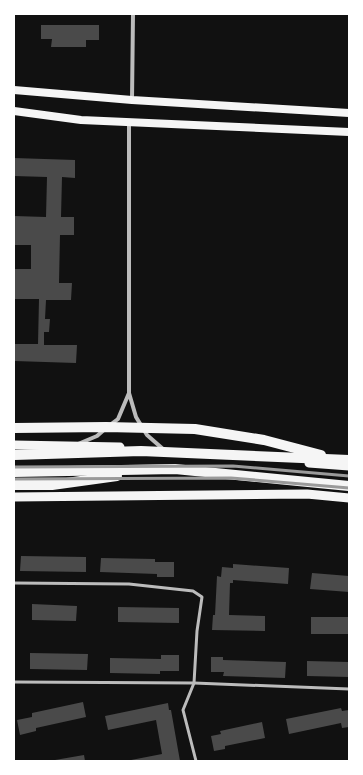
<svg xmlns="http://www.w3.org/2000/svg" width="363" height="775" viewBox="0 0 363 775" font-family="Karla,sans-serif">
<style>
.building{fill:#4a4a4a}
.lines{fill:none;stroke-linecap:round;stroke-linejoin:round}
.service{stroke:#bcbcbc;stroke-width:3}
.minor{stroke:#bcbcbc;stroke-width:4}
.secondary{stroke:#f5f5f5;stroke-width:8}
.primary{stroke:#f5f5f5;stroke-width:9}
.trunk{stroke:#f5f5f5;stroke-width:10}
.rail{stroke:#9a9a9a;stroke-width:3}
</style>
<rect width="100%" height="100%" fill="#111"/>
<g class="building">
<polygon points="41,25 99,25 99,40 86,40 86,47 51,47 52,39 41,39"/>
<polygon points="14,158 75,160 75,178 62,177 61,217 74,217 74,235 60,235 59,283 72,283 71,300 46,300 45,319 50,319 49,332 44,332 44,345 77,345 76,363 14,361 14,344 38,344 39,299 14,299 14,269 31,269 31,245 14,245 14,216 46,217 47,177 14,176"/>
<polygon points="21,556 86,557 86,572 20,571"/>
<polygon points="101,558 155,559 155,562 174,562 174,577 157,577 157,574 100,572"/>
<polygon points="233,564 289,568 288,584 233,580 233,583 230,583 229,615 265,616 265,631 212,630 213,615 215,615 217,576 221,577 222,567 233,568"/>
<polygon points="312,573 349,576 349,592 310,589"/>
<polygon points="32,604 77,606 76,621 32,620"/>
<polygon points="118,607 179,608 179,623 118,622"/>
<rect x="311" y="617" width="38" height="17"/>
<polygon points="30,653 88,654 87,670 30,669"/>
<polygon points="161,655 179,655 179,671 160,671 160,674 110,673 110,658 161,659"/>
<polygon points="211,657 223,657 223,660 286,662 285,678 223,676 224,672 211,672"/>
<polygon points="307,661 349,662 349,677 307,676"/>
<polygon points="83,702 86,717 36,728 36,731 20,735 17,720 32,717 32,713"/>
<polygon points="168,703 169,710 171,710 180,761 126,761 162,754 156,720 108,730 105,716"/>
<polygon points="341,708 342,711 349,710 349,727 342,728 341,723 289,734 286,719"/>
<polygon points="262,722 265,738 225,746 225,749 214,751 211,736 221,734 220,731"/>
<polygon points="84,755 85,761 55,761 55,760"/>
</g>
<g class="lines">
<g class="service">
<polyline points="14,583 129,584 193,591 202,597 197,631 194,683 183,710 196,761"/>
<polyline points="14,682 194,683 349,689"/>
</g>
<g class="minor">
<polyline points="132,100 133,14"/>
<polyline points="129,122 129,393"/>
<polyline points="110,425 118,419 129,393 136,417 147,435 163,449"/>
<polyline points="78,444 97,436 105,429"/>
</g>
<g class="secondary">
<polyline points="14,90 132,100 349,113"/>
<polyline points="14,111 81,120 349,132"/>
</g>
<g class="primary">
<polyline points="14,445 120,447"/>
<polyline points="309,463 349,466"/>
<polyline points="14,497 307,494 349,498"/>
</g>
<g class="trunk">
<polyline points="14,428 106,427 195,429 264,440 321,455"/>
<polyline points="14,455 141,451 349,460"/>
<polyline points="14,472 175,469 349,486"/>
<polyline points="14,485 52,485 117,476"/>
</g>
<g class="rail">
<polyline points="14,467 233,466 349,476"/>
<polyline points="14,479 231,478 349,488"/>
</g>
</g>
<rect width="363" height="775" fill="none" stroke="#ffffff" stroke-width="30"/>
</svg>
